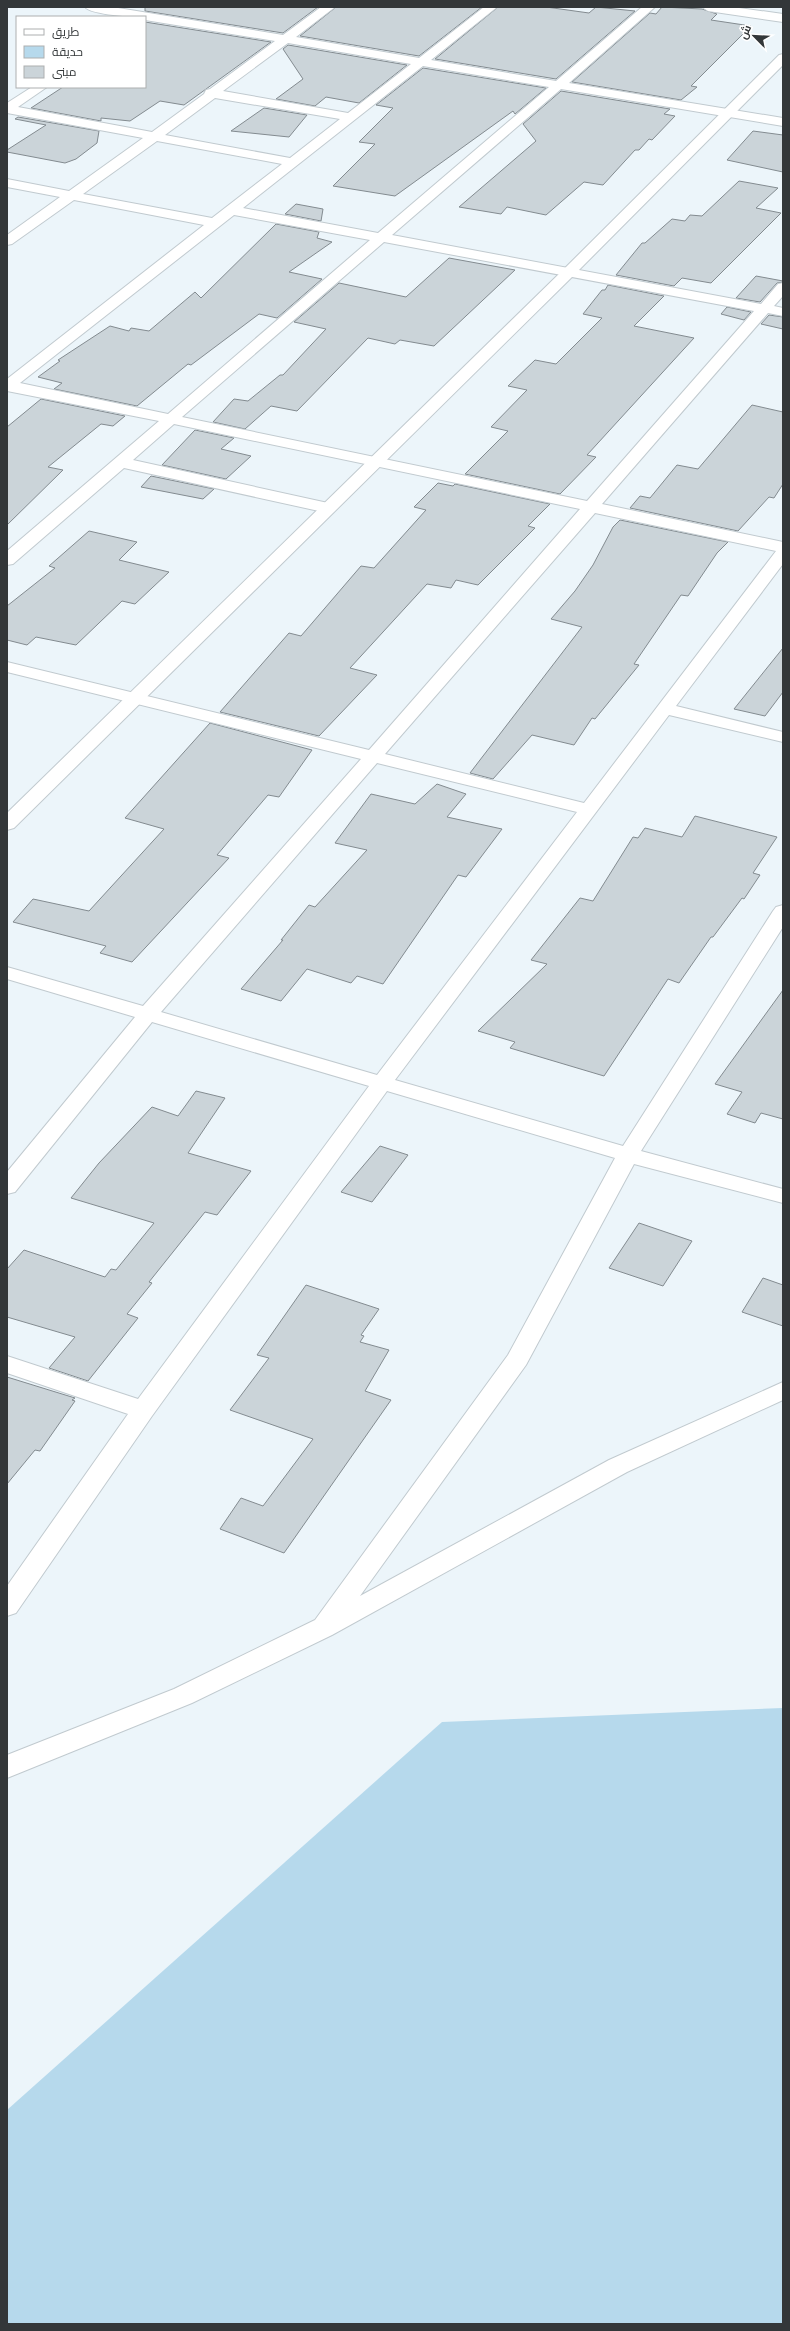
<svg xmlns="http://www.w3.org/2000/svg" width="790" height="2331" viewBox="0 0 790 2331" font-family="Barlow,Cairo,sans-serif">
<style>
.green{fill:#b6d9ec}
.building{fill:#cbd4d9;stroke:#838b90}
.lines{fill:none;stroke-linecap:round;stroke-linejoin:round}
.minor-casing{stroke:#c1cacf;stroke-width:2}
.tertiary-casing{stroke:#c1cacf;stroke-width:2}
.minor{fill:#fff;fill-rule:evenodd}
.tertiary{fill:#fff;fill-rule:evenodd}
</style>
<rect width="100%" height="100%" fill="#ecf5fa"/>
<polygon class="green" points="783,1708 783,2324 7,2324 7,2110 442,1722"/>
<g class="building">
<polygon points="145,7 318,7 283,33 145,11"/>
<polygon points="336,7 482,7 419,56 300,36"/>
<polygon points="498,7 546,7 589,13 596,7 635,11 556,79 435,59"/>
<polygon points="662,7 702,9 717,14 711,20 751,26 691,86 697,87 681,100 572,82 650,13 656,14"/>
<polygon points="145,22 271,42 184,105 160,101 130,121 101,118 101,121 31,108 63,87 145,87"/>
<polygon points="288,45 407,65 359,103 326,97 315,106 276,99 303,79 283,49"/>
<polygon points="423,68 546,88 515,114 513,111 395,196 333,186 375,144 359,142 393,108 376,105"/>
<polygon points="561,91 670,109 664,114 675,116 652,140 649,139 639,150 635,150 603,185 584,182 546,215 507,207 501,214 459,207 536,141 523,124"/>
<polygon points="264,108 307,115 289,137 231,131"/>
<polygon points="18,117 99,131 97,143 76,159 65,163 7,152 7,150 46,125 15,119"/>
<polygon points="753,131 783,135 783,172 727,160"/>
<polygon points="739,181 778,188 756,208 781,213 711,283 682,278 674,286 616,275 642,243 645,243 672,219 685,221 690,215 702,216"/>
<polygon points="296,204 323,209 321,221 285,214"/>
<polygon points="276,224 319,232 317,238 332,242 289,272 322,279 277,318 259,314 191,365 188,364 137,406 54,389 62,383 38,377 60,361 58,360 110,326 129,331 131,328 149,331 195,292 201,298"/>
<polygon points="449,258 515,270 434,346 400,340 395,344 368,338 297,411 271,406 245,429 213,422 234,399 248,401 280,375 283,375 326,329 294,322 339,283 406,297"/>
<polygon points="756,276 783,281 783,282 777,283 760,302 736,298"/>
<polygon points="608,285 664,296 634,326 694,338 587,455 596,457 560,494 465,474 508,431 491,427 527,390 508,386 535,360 556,364 602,318 583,314 602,290 605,290"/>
<polygon points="727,307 751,312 744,320 721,314"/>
<polygon points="769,315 783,317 783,329 761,324"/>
<polygon points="41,399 125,416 113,426 101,424 48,467 63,470 7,525 7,427"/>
<polygon points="752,405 783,412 783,484 774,498 769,497 738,531 630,508 640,496 650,498 677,465 698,469"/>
<polygon points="195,430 234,438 221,449 251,456 226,479 162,465"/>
<polygon points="151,476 214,489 203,499 141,487"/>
<polygon points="438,483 453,486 455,484 550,504 528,526 535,528 478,585 456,580 451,588 427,584 350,668 377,675 319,736 220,712 289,633 301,636 361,566 374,568 426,510 414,507"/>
<polygon points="620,520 728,542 717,553 688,596 681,595 634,664 639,665 595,719 592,718 574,745 532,735 493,779 470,773 582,627 551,619 575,591 593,565 613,527"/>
<polygon points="89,531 137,542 119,560 169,572 135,604 122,601 76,645 36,637 27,645 7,640 7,606 55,568 49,566"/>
<polygon points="783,648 783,692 765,716 734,709"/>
<polygon points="210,723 312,750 279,797 268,795 217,855 229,858 132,962 100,953 106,946 13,922 33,899 89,911 164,829 125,818"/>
<polygon points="437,784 466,794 447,817 502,829 466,877 458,875 383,984 357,976 351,983 307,969 281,1001 241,989 283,940 281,940 309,905 315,907 367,850 335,843 371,794 415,804"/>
<polygon points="695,816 777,837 753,873 760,875 744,899 742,898 713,937 711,937 679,983 668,979 604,1076 510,1048 515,1042 478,1031 547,964 531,960 580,898 593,901 633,837 638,838 645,828 682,837"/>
<polygon points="783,990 783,1119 761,1113 755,1123 727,1114 742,1092 715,1084"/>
<polygon points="196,1091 225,1098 188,1153 251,1171 217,1215 205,1212 149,1282 152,1283 127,1314 138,1318 88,1381 49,1368 75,1337 7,1317 7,1269 24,1250 105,1277 111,1269 116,1270 154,1223 71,1198 99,1163 152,1107 178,1116"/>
<polygon points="380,1146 408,1155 372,1202 341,1192"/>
<polygon points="639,1223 692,1241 663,1286 609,1268"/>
<polygon points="763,1278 783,1285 783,1326 742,1312"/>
<polygon points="306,1285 379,1309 361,1335 364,1336 360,1342 389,1350 365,1391 391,1400 284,1553 220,1529 241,1498 263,1506 313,1439 230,1410 269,1358 257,1355"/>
<polygon points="7,1377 75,1398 72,1400 75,1401 40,1451 35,1450 7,1484"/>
</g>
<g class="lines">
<g class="minor-casing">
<g id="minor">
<path d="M85,7H112L283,35L321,7H335L296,37L419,58L484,7H497L431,60L556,81L642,7H655L569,83L783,118V126L561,89L392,235L761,304L778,284L783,283V296L774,306L783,308V316L768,313L602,504L783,542V564L676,706L783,732V742L669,715L395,1080L623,1146L773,911L776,907L783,905V927L641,1151L783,1189V1203L634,1164L526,1365L360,1596L609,1460L783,1382V1400L627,1472L332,1635L192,1703L7,1778V1755L174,1689L315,1620L508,1355L615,1158L387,1091L152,1416L16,1613L7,1616V1586L128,1414L7,1373V1356L138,1399L369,1086L152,1022L15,1192L7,1194V1172L135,1017L7,979V967L143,1006L361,759L7,672V662L369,750L580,509L174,424L133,460L328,503L334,505L336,508L334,511L328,513L124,468L13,564L7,565V551L159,421L7,391V379L204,225L74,200L12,244L7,245V235L60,197L7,187V179L69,191L143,138L7,113V103L32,87H47L18,107L152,132L204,94L206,90L210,89L275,41L145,20V17C134,17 91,15 85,7ZM288,43L411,64L348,113L223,91ZM423,66L549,87L378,233L243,208ZM215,98L340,119L290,158L165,135ZM157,141L282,164L212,218L83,194ZM234,215L370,240L168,414L20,383ZM384,242L754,311L587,501L182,417ZM595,513L776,551L584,803L385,754ZM377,763L577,812L377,1075L161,1012Z"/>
<polygon points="702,7 732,7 783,14 783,22 708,11"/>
</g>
</g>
<g class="tertiary-casing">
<polygon id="tertiary" points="783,54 783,65 573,276 14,828 7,830 7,813 563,270 779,55"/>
</g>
<use href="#minor" class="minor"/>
<use href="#tertiary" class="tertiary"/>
</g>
<rect width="790" height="2331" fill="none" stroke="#333739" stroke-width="16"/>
<rect x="16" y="16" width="130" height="72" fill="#ffffff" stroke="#adafb0"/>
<rect x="24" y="29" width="20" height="6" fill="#ffffff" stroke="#adafb0"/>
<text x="52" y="36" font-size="12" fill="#333739">طريق</text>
<rect x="24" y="46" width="20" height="12" fill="#b6d9ec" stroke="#adafb0"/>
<text x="52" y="56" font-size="12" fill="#333739">حديقة</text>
<rect x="24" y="66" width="20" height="12" fill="#cbd4d9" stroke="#adafb0"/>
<text x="52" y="76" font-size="12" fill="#333739">مبنى</text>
<g transform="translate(754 36) rotate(294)" stroke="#ffffff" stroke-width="3" paint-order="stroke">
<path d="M0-3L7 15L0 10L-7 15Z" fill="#333739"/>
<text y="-6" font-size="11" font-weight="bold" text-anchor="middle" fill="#333739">ش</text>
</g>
</svg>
